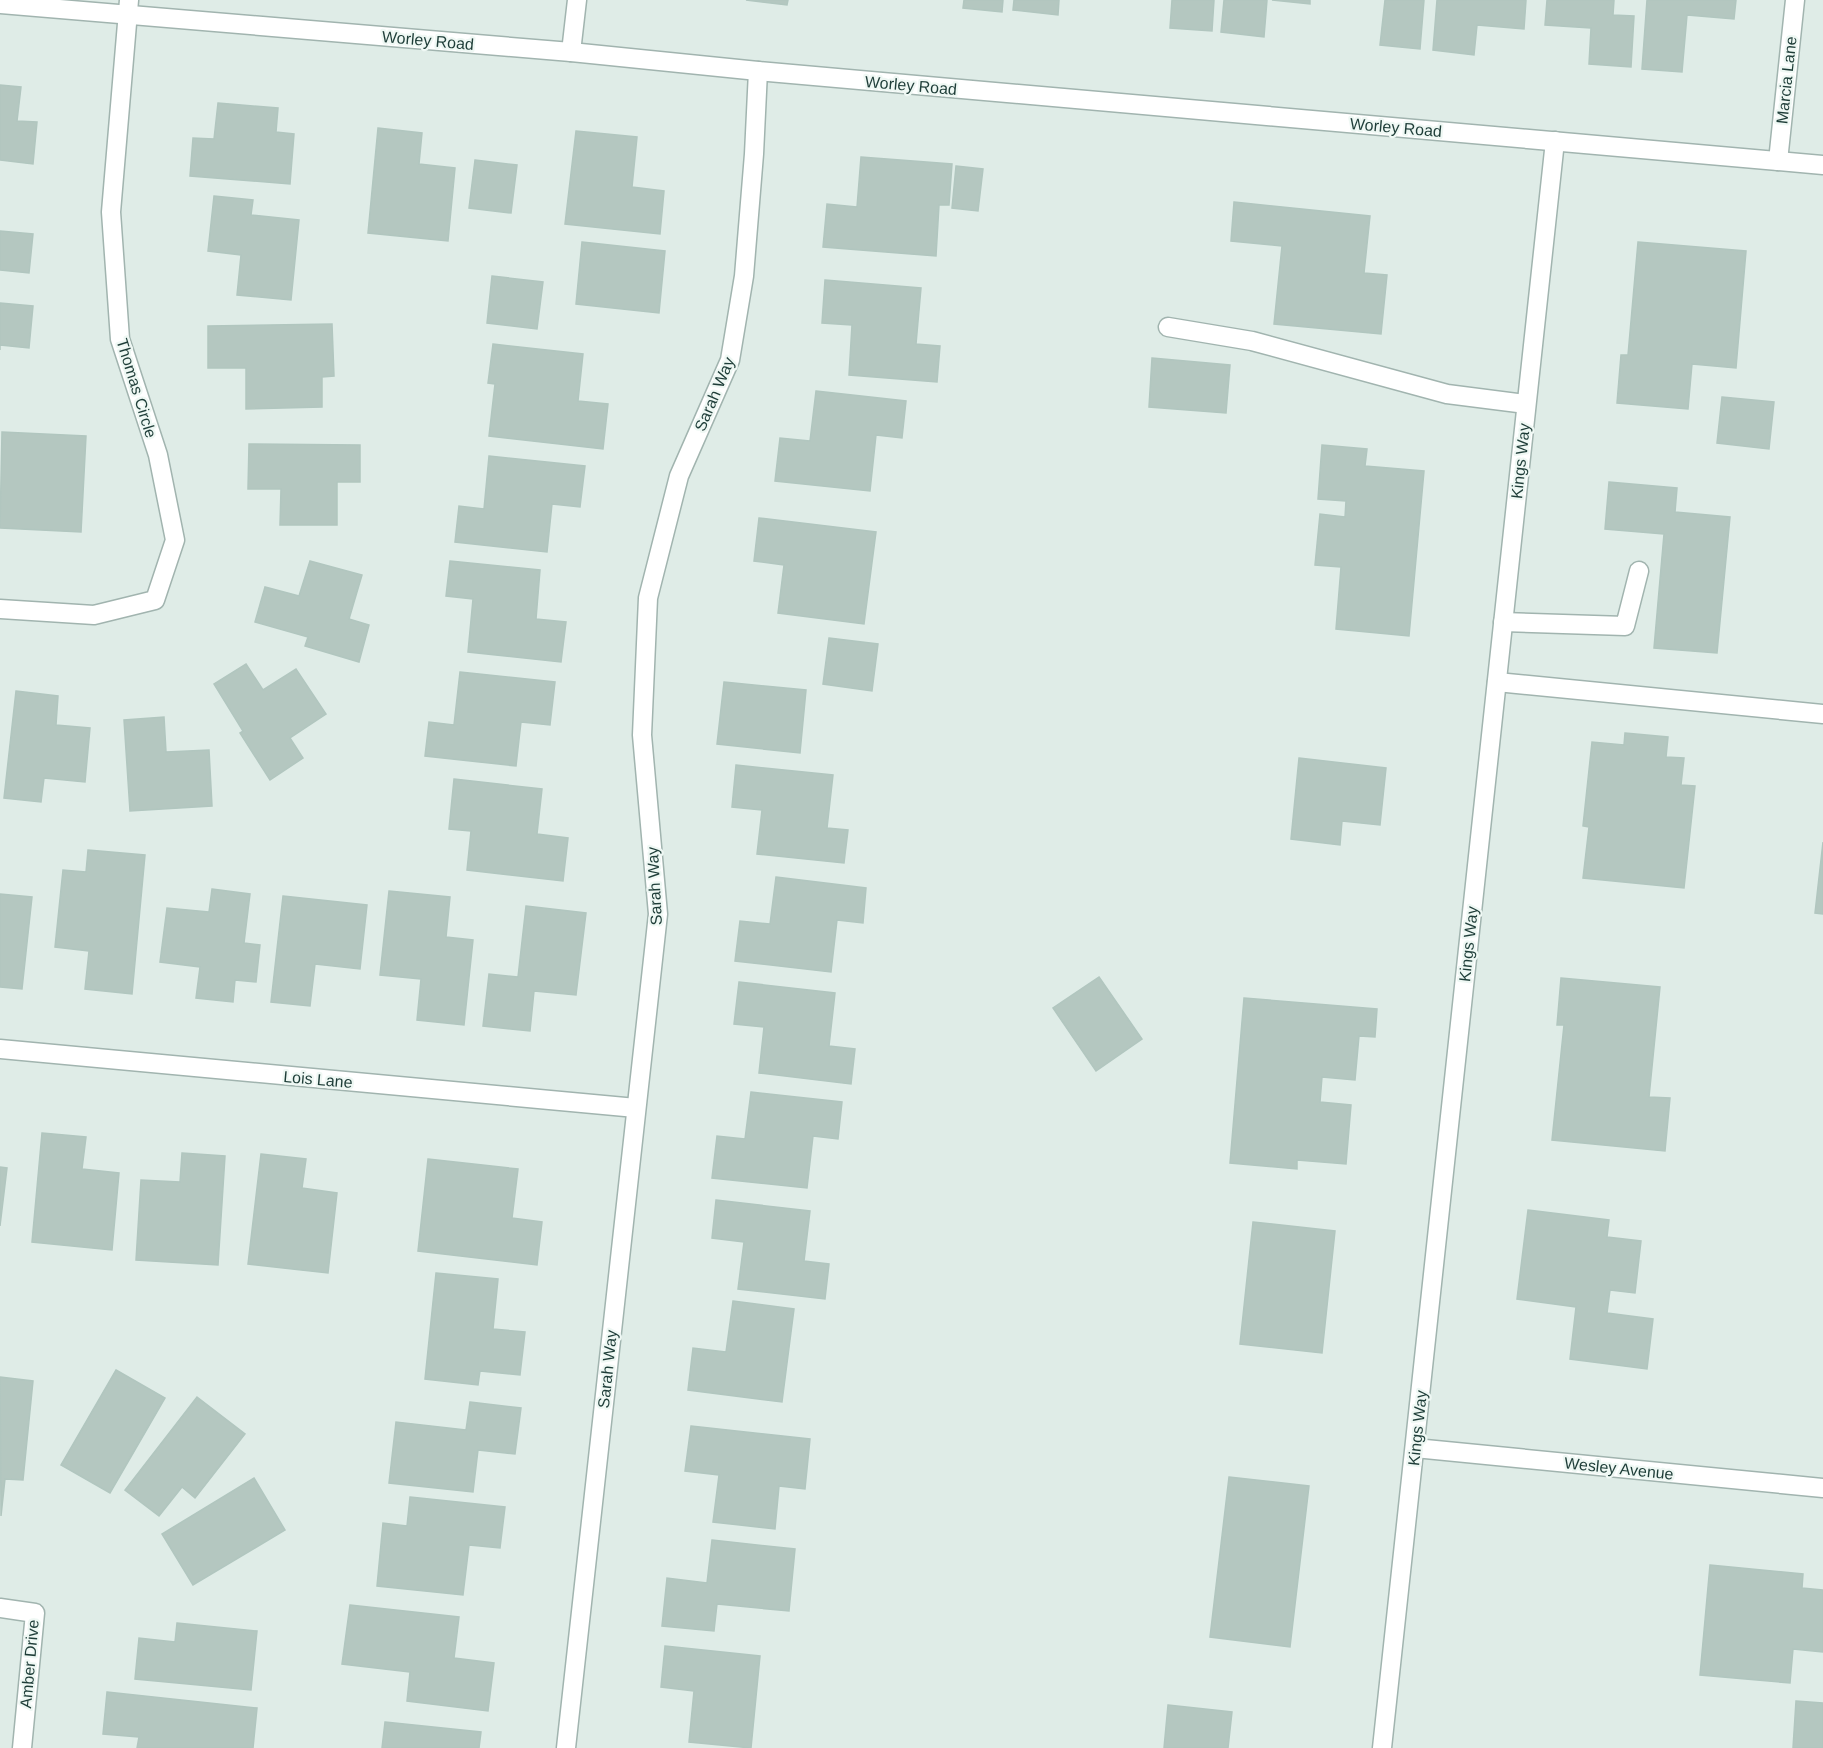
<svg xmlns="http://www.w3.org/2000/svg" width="1823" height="1748" viewBox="0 0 1823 1748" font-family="Arial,sans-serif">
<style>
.building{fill:#b4c7c0;stroke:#b1c6bf;stroke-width:1.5}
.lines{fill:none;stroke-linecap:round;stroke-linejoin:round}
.service-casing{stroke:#a1b4af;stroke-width:21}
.minor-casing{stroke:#a1b4af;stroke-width:21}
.service{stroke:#fff;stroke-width:18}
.minor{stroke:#fff;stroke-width:18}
.labels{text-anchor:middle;stroke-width:4.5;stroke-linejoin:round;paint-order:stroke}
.street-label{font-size:16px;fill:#1e3d38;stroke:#eff8f4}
</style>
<rect width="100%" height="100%" fill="#dfece7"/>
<g class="building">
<polygon points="746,0 788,0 787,5"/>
<polygon points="964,0 1003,0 1002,12 963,8"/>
<polygon points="1014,0 1059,0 1058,15 1013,10"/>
<polygon points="1172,0 1214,0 1212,31 1170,28"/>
<polygon points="1224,0 1267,0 1264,37 1221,32"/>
<polygon points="1272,0 1310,0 1310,4"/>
<polygon points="1385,0 1424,0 1420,49 1380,45"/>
<polygon points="1437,0 1526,0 1524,29 1477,25 1474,55 1433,50"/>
<polygon points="1547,0 1614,0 1613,15 1634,16 1631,67 1589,64 1591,28 1545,25"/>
<polygon points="1647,0 1736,0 1734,19 1687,15 1682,72 1642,69"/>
<polygon points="0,85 21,87 17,121 37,122 33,164 0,160"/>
<polygon points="218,103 278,108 276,132 294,134 290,184 190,176 193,138 214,139"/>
<polygon points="378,128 422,133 419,164 455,168 448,241 368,233"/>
<polygon points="576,131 637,137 632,187 664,191 660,234 565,224"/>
<polygon points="861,157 952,164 949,205 939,205 936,256 823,247 827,204 857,207"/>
<polygon points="475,160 517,165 511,213 469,208"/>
<polygon points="956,166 983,169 978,211 952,208"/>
<polygon points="214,196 253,200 251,215 299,220 291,300 237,295 241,255 208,251"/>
<polygon points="1234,202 1370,216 1364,273 1387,275 1381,334 1274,324 1282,246 1231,241"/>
<polygon points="0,231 33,234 29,273 0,270"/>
<polygon points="582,242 665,251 659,313 576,304"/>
<polygon points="1638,242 1746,251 1736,368 1692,364 1688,409 1617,403 1621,355 1628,355"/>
<polygon points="492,276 543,282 537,329 487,323"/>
<polygon points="825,280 921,288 916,344 940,346 937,382 849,375 852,325 822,323"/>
<polygon points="0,303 33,306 29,348 0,345 0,350"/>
<polygon points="332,324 334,376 322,377 322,407 246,409 246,368 208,368 208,326"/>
<polygon points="493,344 583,354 578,401 608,404 603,449 489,436 495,384 488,383"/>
<polygon points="1152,358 1230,365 1226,413 1149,407"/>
<polygon points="816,391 906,401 902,438 876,435 870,491 775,481 780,438 810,441"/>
<polygon points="1722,397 1774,402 1769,449 1717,443"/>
<polygon points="2,432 86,436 81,532 0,528"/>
<polygon points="249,444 360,445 360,482 337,482 337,525 280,525 281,489 248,489"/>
<polygon points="1322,445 1367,449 1365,466 1424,471 1409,636 1336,629 1341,567 1315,565 1320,514 1345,517 1346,501 1318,499"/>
<polygon points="489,456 585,466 580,507 552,504 547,552 455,542 459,506 484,509"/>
<polygon points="1609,482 1677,488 1675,512 1730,517 1717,653 1654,648 1664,534 1605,529"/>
<polygon points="759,518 876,532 864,624 778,613 784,565 754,561"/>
<polygon points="310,561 362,575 349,619 369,625 359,662 305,646 308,637 255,622 265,587 299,596"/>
<polygon points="450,561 540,570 536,619 566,622 561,662 468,652 473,599 446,596"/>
<polygon points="829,638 878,644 872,691 823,684"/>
<polygon points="246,664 263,690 296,669 326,714 290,738 303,758 270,780 240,733 243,731 214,684"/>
<polygon points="460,672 555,682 550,725 521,722 516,766 425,756 429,722 454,725"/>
<polygon points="724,682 806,690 800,753 717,744"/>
<polygon points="16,691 58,696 56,725 90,728 85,782 44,778 41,802 4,798"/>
<polygon points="164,717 166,752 209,750 212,806 130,811 124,720"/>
<polygon points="1625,733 1668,737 1666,757 1684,758 1681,785 1695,786 1684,888 1583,878 1589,827 1583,826 1592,742 1624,745"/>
<polygon points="1299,758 1386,768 1380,825 1342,821 1340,845 1291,839"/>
<polygon points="736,765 833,775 827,828 848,830 844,863 757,854 762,810 732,807"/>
<polygon points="454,779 542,789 537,834 568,838 563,881 467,870 471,831 449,829"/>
<polygon points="1823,842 1823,914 1815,913"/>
<polygon points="88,850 145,855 132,994 85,989 89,951 55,947 63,870 86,872"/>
<polygon points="776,877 866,888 863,923 837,920 831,972 735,961 740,921 770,924"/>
<polygon points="212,889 250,894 244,943 260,945 256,982 235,980 233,1002 196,998 200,967 160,962 167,908 209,912"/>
<polygon points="389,891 450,897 446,937 473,940 464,1025 417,1020 421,979 380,975"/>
<polygon points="0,894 32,897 22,989 0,987"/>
<polygon points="283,896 367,905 360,969 315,964 310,1006 271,1002"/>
<polygon points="526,906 586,913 576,995 534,991 530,1031 483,1026 489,974 518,977"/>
<polygon points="1099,977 1142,1039 1096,1071 1053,1008"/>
<polygon points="1561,978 1660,987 1649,1097 1670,1098 1665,1151 1552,1140 1564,1025 1557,1025"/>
<polygon points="739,982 835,993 829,1046 855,1049 851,1084 759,1073 764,1027 734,1024"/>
<polygon points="1244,998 1377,1009 1375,1037 1359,1036 1355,1080 1322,1077 1320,1102 1351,1105 1346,1164 1297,1160 1297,1169 1230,1163"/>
<polygon points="751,1092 842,1102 838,1139 813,1136 807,1188 712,1178 717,1136 745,1139"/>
<polygon points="42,1133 86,1137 82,1169 119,1173 112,1250 32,1242"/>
<polygon points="182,1153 225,1156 218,1265 136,1260 141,1180 180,1182"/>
<polygon points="261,1154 306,1159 302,1188 337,1193 328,1273 248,1264"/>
<polygon points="428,1159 518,1169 512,1218 542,1222 537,1265 418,1251"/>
<polygon points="0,1167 7,1168 0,1226"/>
<polygon points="716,1200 810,1211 804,1261 829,1264 825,1299 738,1289 744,1242 712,1238"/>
<polygon points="1528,1210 1609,1220 1607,1237 1641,1241 1635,1293 1610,1290 1607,1313 1653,1319 1647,1369 1570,1359 1576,1307 1517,1299"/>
<polygon points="1253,1222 1335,1231 1322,1353 1240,1344"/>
<polygon points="436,1273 498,1279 493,1329 525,1332 520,1375 480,1371 478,1385 425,1379"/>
<polygon points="733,1301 794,1309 782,1402 688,1390 693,1348 726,1352"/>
<polygon points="116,1370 165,1398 110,1493 61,1465"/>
<polygon points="0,1377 33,1381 23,1480 5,1479 1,1516"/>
<polygon points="197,1397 245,1434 195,1498 182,1487 159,1516 125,1490"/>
<polygon points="470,1402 521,1408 515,1454 478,1450 473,1492 389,1483 396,1422 466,1430"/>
<polygon points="691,1426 810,1439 805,1489 779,1486 775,1529 713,1522 719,1475 685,1471"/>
<polygon points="1229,1477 1309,1486 1290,1647 1210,1637"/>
<polygon points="254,1478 285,1530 193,1585 162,1534"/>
<polygon points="410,1497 505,1507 500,1548 469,1545 463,1595 377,1586 383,1523 407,1526"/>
<polygon points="712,1540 795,1549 789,1611 717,1604 714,1631 662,1626 667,1578 707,1583"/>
<polygon points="1710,1565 1803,1574 1802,1588 1823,1590 1823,1652 1793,1649 1790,1683 1700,1675"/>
<polygon points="350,1605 459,1617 454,1658 494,1663 488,1711 407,1701 410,1672 342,1664"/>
<polygon points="177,1623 257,1631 251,1690 135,1679 139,1638 175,1642"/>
<polygon points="665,1646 760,1656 751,1748 689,1742 694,1691 661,1687"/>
<polygon points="107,1692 257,1708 253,1748 137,1748 139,1737 103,1734"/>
<polygon points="1796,1701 1823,1703 1823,1748 1793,1748"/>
<polygon points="1168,1705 1232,1712 1228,1748 1164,1748"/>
<polygon points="385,1722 481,1732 479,1748 382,1748"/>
</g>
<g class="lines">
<g class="service-casing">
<g id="service">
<polyline points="1168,327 1252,341 1447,394 1526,404"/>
<polyline points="1503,622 1625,626 1639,571"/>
</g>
</g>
<g class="minor-casing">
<g id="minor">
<polyline points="0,4 571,52 758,71 1823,165"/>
<polyline points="571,52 577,0"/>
<polyline points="1778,161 1795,0"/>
<polyline points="0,609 94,615 155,600 175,540 158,455 120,339 111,212 129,0"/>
<polyline points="1497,682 1823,714"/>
<polyline points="0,1049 636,1108"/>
<polyline points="1415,1448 1823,1488"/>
<polyline points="0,1608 35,1613 22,1748"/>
<polyline points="566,1748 658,914 642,735 648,598 679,476 730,360 744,276 754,154 758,71"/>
<polyline points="1382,1748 1555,141"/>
</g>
</g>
<use href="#service" class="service"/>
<use href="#minor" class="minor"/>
</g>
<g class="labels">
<g class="street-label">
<text transform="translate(428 40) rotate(5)" y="6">Worley Road</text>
<text transform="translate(1786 80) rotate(-84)" y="6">Marcia Lane</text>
<text transform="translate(911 85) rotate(5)" y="6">Worley Road</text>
<text transform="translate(1396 127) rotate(5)" y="6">Worley Road</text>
<text transform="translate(137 388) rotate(73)" y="6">Thomas Circle</text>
<text transform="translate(714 394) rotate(-67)" y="6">Sarah Way</text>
<text transform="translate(1520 461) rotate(-84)" y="6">Kings Way</text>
<text transform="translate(654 886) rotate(-93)" y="6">Sarah Way</text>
<text transform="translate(1468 944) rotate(-84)" y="6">Kings Way</text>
<text transform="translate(318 1079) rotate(5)" y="6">Lois Lane</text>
<text transform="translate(607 1369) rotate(-84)" y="6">Sarah Way</text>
<text transform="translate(1417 1428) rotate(-84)" y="6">Kings Way</text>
<text transform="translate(1619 1468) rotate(6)" y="6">Wesley Avenue</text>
<text transform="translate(29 1664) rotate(-85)" y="6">Amber Drive</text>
</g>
</g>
</svg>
